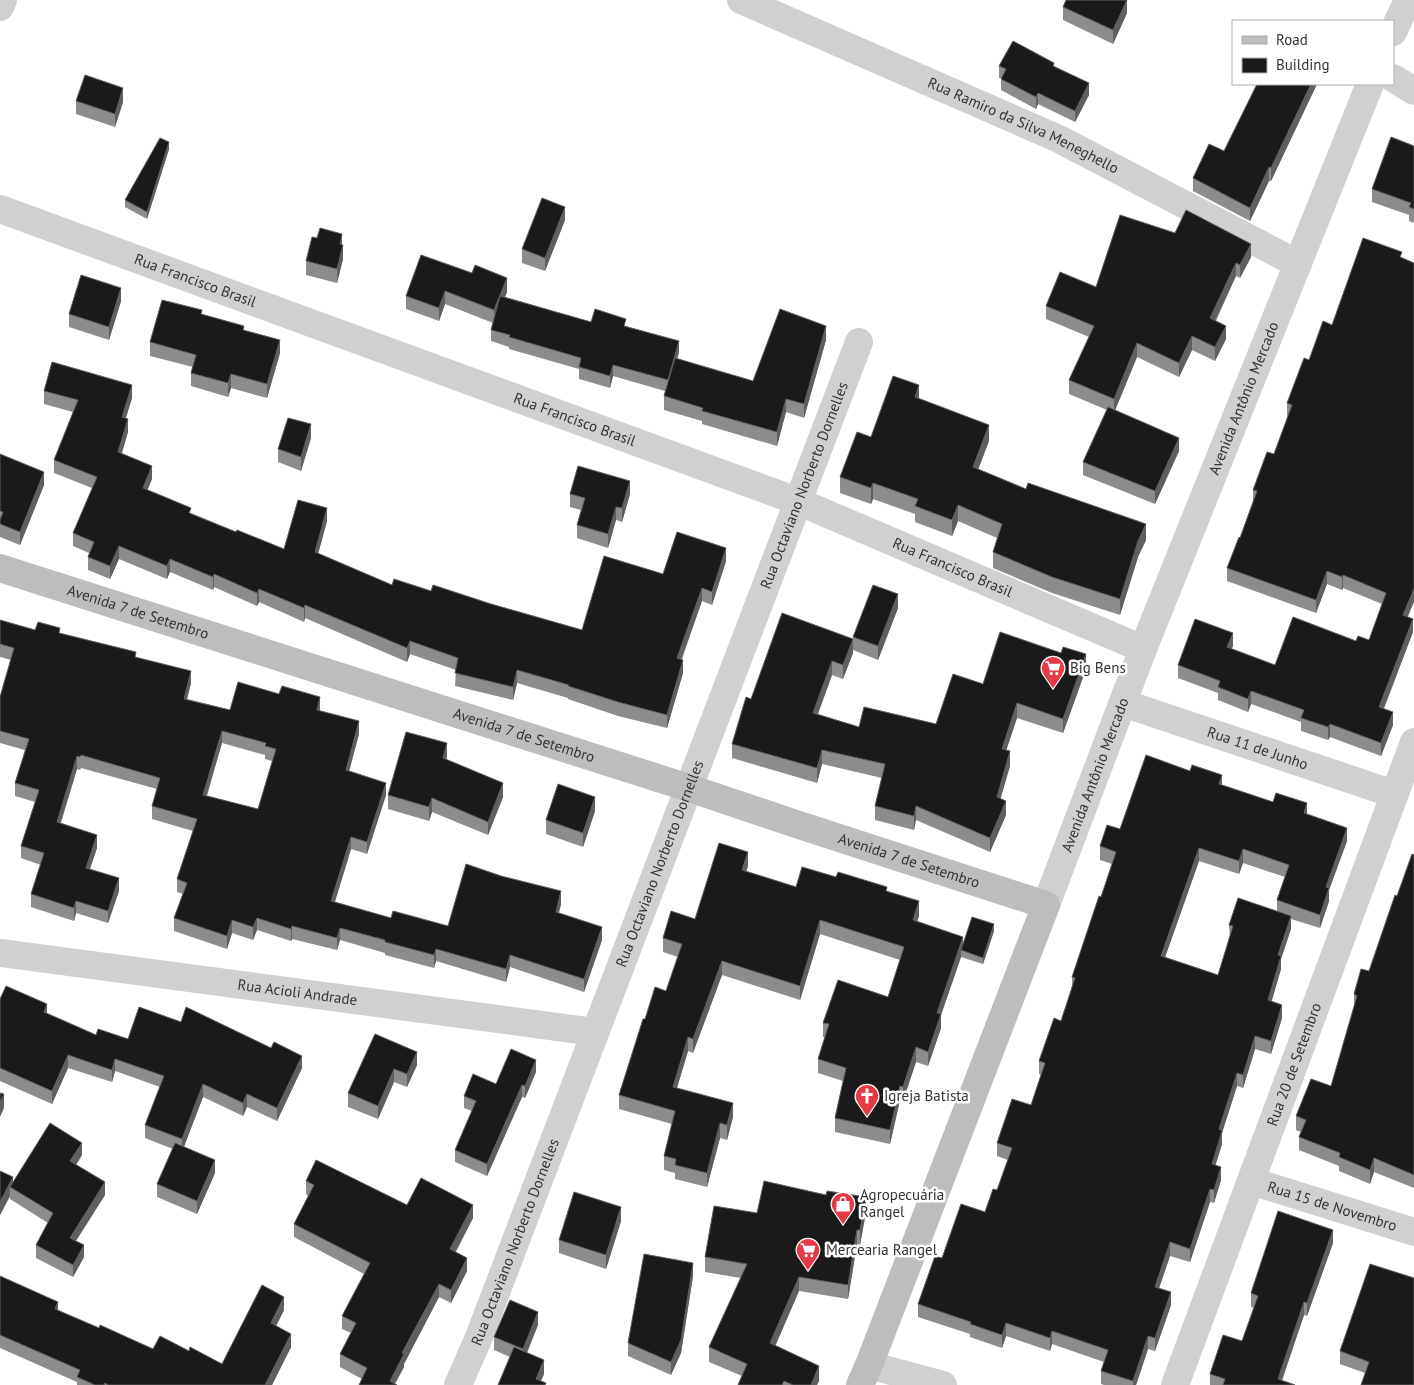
<svg xmlns="http://www.w3.org/2000/svg" width="1414" height="1385" viewBox="0 0 1414 1385" font-family="'PT Sans',sans-serif">
<style>
.lines{fill:none;stroke-linecap:round;stroke-linejoin:round}
.street{stroke:#d0d0d0;stroke-width:28}
.secondary{stroke:#bdbdbd;stroke-width:28}
.wall{fill:#8c8c8c;fill-rule:evenodd}
.shaded-wall{fill:#5f5f5f}
.building{fill:#1a1a1a;stroke:#5f5f5f;fill-rule:evenodd}
.labels{text-anchor:middle;stroke-width:5;stroke-linejoin:round;paint-order:stroke}
.street-label{font-size:15px;fill:#333;stroke:#fff}
.poi-label{font-size:15px;fill:#333;stroke:#fff;text-anchor:start}
</style>
<rect width="100%" height="100%" fill="#fff"/>
<g class="lines">
<g class="street">
<path id="s1" d="M741,0L1059,139L1298,264"/>
<polyline points="0,7 3,0"/>
<polyline points="1393,32 1408,0"/>
<polyline points="1393,78 1414,91"/>
<path id="s2" d="M0,209L797,501L1143,649"/>
<path id="s3" d="M1123,703L1394,794"/>
<path id="s4" d="M1046,905L1143,649L1370,84"/>
<path id="s5" d="M0,953L595,1032"/>
<path id="s6" d="M1251,1181L1414,1232"/>
<polyline points="869,1365 943,1385"/>
<path id="s7" d="M458,1385L479,1337L859,342"/>
<path id="s8" d="M1175,1385L1414,742"/>
</g>
<path class="secondary" id="s9" d="M0,568L689,788L796,824L1046,905L869,1365L860,1385"/>
</g>
<g class="wall">
<polygon points="1063,7 1127,13 1113,44 1063,20"/>
<polygon points="999,66 1054,67 1089,95 1075,122 1038,104 1036,109 1001,90 1001,78 999,78"/>
<polygon points="1317,84 1271,181 1269,181 1250,221 1193,191 1193,178 1224,151"/>
<polygon points="76,101 123,102 115,127 76,114"/>
<polygon points="1414,146 1414,223 1409,221 1409,215 1372,202 1372,189"/>
<polygon points="169,149 147,219 125,207 125,200"/>
<polygon points="565,220 545,271 522,263 522,249"/>
<polygon points="1175,233 1251,257 1240,278 1236,276 1216,321 1226,339 1215,361 1192,350 1179,377 1137,357 1115,410 1179,451 1155,504 1083,475 1083,462 1107,410 1069,394 1069,380 1089,337 1046,319 1046,306 1096,287"/>
<polygon points="342,245 343,259 337,283 306,275 306,261"/>
<polygon points="421,255 507,292 505,297 591,322 626,326 679,352 677,359 753,381 826,340 804,418 786,412 777,446 702,424 702,421 664,410 664,396 665,391 613,376 610,388 579,379 579,369 509,349 509,347 491,341 491,330 493,323 445,304 439,321 406,309 406,296"/>
<polygon points="1402,257 1407,617 1413,632 1384,709 1393,725 1381,756 1330,737 1328,740 1301,731 1301,722 1251,704 1248,712 1218,700 1218,693 1178,678 1178,665 1233,646 1231,649 1275,665 1356,641 1369,640 1382,604 1343,588 1342,590 1327,584 1316,613 1227,581 1227,568 1240,538 1253,502 1253,490 1274,454 1288,416 1287,416 1287,403 1309,360 1332,325"/>
<polygon points="121,301 109,340 69,327 69,314"/>
<polygon points="202,314 244,330 280,353 267,398 231,388 228,397 191,386 191,373 193,367 150,356 150,342"/>
<polygon points="44,391 132,398 126,418 128,432 122,453 152,479 147,490 191,513 236,532 284,549 327,521 318,554 392,585 431,591 491,604 582,630 663,574 726,561 712,605 702,601 682,659 683,673 667,728 618,716 568,699 568,698 517,683 513,700 455,686 456,670 410,654 407,662 305,618 304,622 259,602 257,606 214,587 213,590 170,572 167,579 119,559 110,579 88,570 88,557 89,553 73,546 73,533 92,488 54,473 54,460 73,412 44,404"/>
<polygon points="919,398 989,441 978,469 1146,540 1138,557 1120,615 1052,593 993,568 993,552 997,538 958,521 952,536 915,522 915,514 873,499 871,504 840,493 840,477 871,437"/>
<polygon points="311,438 301,471 278,462 278,449"/>
<polygon points="0,454 44,485 20,545 0,537"/>
<polygon points="570,494 630,494 622,522 616,520 608,548 577,538 577,525 581,510 570,507"/>
<polygon points="898,608 878,660 853,650 853,637"/>
<path d="M0,620L35,630L60,633L136,657L191,683L187,699L230,710L320,709V711L359,734L349,771L386,795L367,854L351,849L335,902L391,918L448,926L561,904L559,913L602,940L584,992L510,967L506,982L436,961L434,968L385,955V953L340,940L337,950L292,939L291,941L257,930L253,940L232,933L227,949L174,931V918L183,894L177,892V879L193,831L152,819V806L157,789L81,768L80,770L77,769L61,823L97,848L90,869L119,891L108,923L76,913L74,921L31,907V894L41,865L21,858V846L35,802L15,796V783L25,750L0,743V697L11,660L0,657ZM222,743L265,755V759L272,761L258,809L207,796Z"/>
<polygon points="853,639 853,653 843,679 832,675 818,714 859,727 936,724 983,684 1086,669 1063,733 1017,718 1006,750 1010,766 1000,798 1006,815 990,852 916,820 914,830 875,820 875,806 882,778 822,764 817,783 732,758 732,744 751,699"/>
<polygon points="447,757 446,760 503,797 488,835 432,812 429,821 388,809 388,795"/>
<path d="M1222,785L1307,814L1347,841L1329,890V901L1320,928L1291,919V929L1281,959V969L1271,1002L1282,1018L1271,1054L1255,1049L1243,1088L1237,1086L1222,1133V1144L1215,1165L1221,1180L1214,1203L1210,1202L1190,1262L1170,1256L1159,1288L1171,1305L1155,1351L1148,1349L1136,1385H1104L1101,1384V1371L1104,1362L1052,1344L1050,1351L1006,1336L1002,1348L970,1337V1334L918,1317V1304L942,1258L985,1212L997,1190L1008,1160L997,1156V1143L1031,1105L1041,1075L1039,1074V1061L1061,1021L1072,990V977L1101,897L1112,864L1100,860V846L1120,829ZM1199,861L1239,874L1243,863L1285,877L1277,900V911L1229,925L1230,938L1218,975L1165,957Z"/>
<polygon points="595,811 583,847 546,834 546,820"/>
<polygon points="1414,855 1414,1188 1374,1172 1370,1184 1339,1171 1339,1166 1299,1150 1299,1137 1301,1132 1296,1130 1296,1116 1331,1086 1354,1008 1354,994 1369,971 1397,896"/>
<polygon points="748,866 746,871 796,887 836,877 887,891 919,916 917,921 963,944 994,931 983,964 961,957 941,1015 941,1028 928,1066 916,1062 903,1101 900,1100 890,1144 835,1132 835,1118 843,1081 818,1073 818,1059 825,1037 823,1037 823,1023 888,997 900,960 820,934 800,1000 722,975 693,1053 688,1051 677,1088 733,1117 727,1140 720,1138 707,1187 675,1179 675,1173 664,1170 664,1156 672,1124 619,1109 619,1095 645,1019 666,991 678,957 663,952 663,938 695,919"/>
<polygon points="0,999 47,1014 96,1035 128,1039 302,1068 277,1121 247,1107 243,1116 203,1097 184,1146 215,1173 197,1214 157,1197 157,1184 173,1149 145,1138 145,1125 160,1087 115,1071 112,1082 68,1068 52,1104 0,1081"/>
<polygon points="375,1034 417,1065 407,1087 394,1082 378,1119 348,1107 348,1093"/>
<polygon points="536,1072 525,1098 522,1097 487,1176 455,1162 455,1150 472,1111 464,1108 464,1096 496,1084"/>
<polygon points="82,1155 76,1165 105,1195 76,1241 84,1257 73,1277 36,1258 36,1245 48,1223 10,1199 10,1196 0,1215 0,1171 13,1183"/>
<polygon points="306,1181 407,1205 473,1218 456,1252 467,1271 451,1303 439,1297 404,1364 404,1367 395,1384 362,1379 340,1367 340,1354 351,1333 342,1329 342,1316 364,1274 294,1237 294,1224 308,1196 306,1194"/>
<polygon points="866,1212 860,1245 857,1244 848,1299 799,1291 775,1346 819,1381 817,1385 738,1385 742,1376 709,1362 709,1347 741,1278 705,1272 705,1257 757,1213"/>
<polygon points="621,1221 606,1269 559,1253 559,1240"/>
<polygon points="1333,1243 1307,1316 1304,1315 1282,1381 1295,1385 1210,1385 1210,1374 1242,1341 1254,1308 1251,1307 1251,1293"/>
<polygon points="0,1276 58,1311 99,1328 153,1349 189,1351 222,1364 284,1310 276,1326 291,1347 272,1385 77,1385 77,1382 0,1348"/>
<polygon points="693,1276 681,1353 671,1375 628,1356 628,1343"/>
<polygon points="1414,1278 1365,1373 1340,1364 1340,1351"/>
<polygon points="538,1325 527,1353 544,1374 541,1381 546,1385 510,1357 494,1350 494,1337"/>
</g>
<g class="shaded-wall">
<polygon points="1127,0 1127,13 1113,44 1113,30"/>
<polygon points="1089,83 1089,95 1075,122 1075,111"/>
<polygon points="1311,84 1317,84 1271,181 1271,168"/>
<polygon points="123,88 123,102 115,127 115,114"/>
<polygon points="1038,93 1038,104 1036,109 1036,97"/>
<polygon points="169,142 169,149 147,219 147,212"/>
<polygon points="1269,167 1269,181 1250,221 1250,208"/>
<polygon points="565,207 565,220 545,271 545,258"/>
<polygon points="342,234 342,247 340,244"/>
<polygon points="1251,244 1251,257 1240,278 1240,265"/>
<polygon points="343,245 343,259 337,283 337,269"/>
<polygon points="1236,263 1236,276 1210,331 1210,318"/>
<polygon points="507,278 507,292 494,324 494,310"/>
<polygon points="121,288 121,301 109,340 109,327"/>
<polygon points="445,291 445,304 439,321 439,308"/>
<polygon points="826,326 826,340 804,418 804,404"/>
<polygon points="1226,326 1226,339 1215,361 1215,347"/>
<polygon points="1192,336 1192,350 1179,377 1179,363"/>
<polygon points="280,340 280,353 267,398 267,384"/>
<polygon points="679,341 679,352 668,392 668,380"/>
<polygon points="1137,343 1137,357 1114,413 1114,399"/>
<polygon points="613,365 613,376 610,388 610,376"/>
<polygon points="231,374 231,388 228,397 228,383"/>
<polygon points="132,385 132,398 122,430 122,417"/>
<polygon points="919,385 919,401 915,397"/>
<polygon points="786,399 786,412 777,446 777,432"/>
<polygon points="128,419 128,432 118,465 118,452"/>
<polygon points="311,424 311,438 301,471 301,457"/>
<polygon points="989,425 989,441 973,483 973,467"/>
<polygon points="1179,438 1179,451 1155,504 1155,491"/>
<polygon points="152,466 152,479 143,501 143,488"/>
<polygon points="44,472 44,485 20,545 20,532"/>
<polygon points="630,481 630,494 622,522 622,508"/>
<polygon points="873,483 873,499 871,504 871,488"/>
<polygon points="958,505 958,521 952,536 952,520"/>
<polygon points="616,507 616,520 608,548 608,534"/>
<polygon points="327,508 327,521 315,565 315,552"/>
<polygon points="1146,524 1146,540 1138,557 1120,615 1120,599 1138,541"/>
<polygon points="119,546 119,559 110,579 110,566"/>
<polygon points="726,548 726,561 712,605 712,592"/>
<polygon points="170,559 170,572 167,579 167,566"/>
<polygon points="1327,571 1327,584 1316,613 1316,600"/>
<polygon points="214,574 214,587 213,590 213,577"/>
<polygon points="1343,575 1343,588 1342,590 1342,577"/>
<polygon points="702,588 702,601 677,671 677,658"/>
<polygon points="259,589 259,602 257,606 257,593"/>
<polygon points="1414,589 1414,602 1403,628 1403,615"/>
<polygon points="898,594 898,608 878,660 878,646"/>
<polygon points="305,605 305,618 304,622 304,608"/>
<polygon points="1413,619 1413,632 1379,720 1379,707"/>
<polygon points="1233,633 1233,646 1227,660 1227,647"/>
<polygon points="853,639 853,653 843,679 843,665"/>
<polygon points="410,641 410,654 407,662 407,648"/>
<polygon points="1086,654 1086,669 1063,733 1063,719"/>
<polygon points="683,660 683,673 667,728 667,715"/>
<polygon points="832,661 832,675 813,727 813,713"/>
<polygon points="517,670 517,683 513,700 513,687"/>
<polygon points="191,671 191,683 184,711 184,699"/>
<polygon points="1251,691 1251,704 1248,712 1248,699"/>
<polygon points="320,697 320,709 317,722 317,710"/>
<polygon points="1017,703 1017,718 1002,763 1002,749"/>
<polygon points="1393,712 1393,725 1381,756 1381,743"/>
<polygon points="359,721 359,734 346,783 346,770"/>
<polygon points="1330,724 1330,737 1328,740 1328,727"/>
<polygon points="222,731 222,743 203,807 203,795"/>
<polygon points="447,743 447,757 443,772 443,758"/>
<polygon points="822,750 822,764 817,783 817,768"/>
<polygon points="1010,751 1010,766 997,811 997,797"/>
<polygon points="77,756 77,769 57,834 57,822"/>
<polygon points="1222,775 1222,788 1219,784"/>
<polygon points="386,783 386,795 367,854 367,842"/>
<polygon points="503,783 503,797 488,835 488,822"/>
<polygon points="595,797 595,811 583,847 583,833"/>
<polygon points="432,798 432,812 429,821 429,807"/>
<polygon points="1006,801 1006,815 990,852 990,838"/>
<polygon points="1307,803 1307,816 1304,813"/>
<polygon points="916,806 916,820 914,830 914,816"/>
<polygon points="1347,828 1347,841 1329,890 1329,901 1320,928 1320,915 1326,887"/>
<polygon points="97,835 97,848 86,880 86,868"/>
<polygon points="351,837 351,849 331,914 331,901"/>
<polygon points="1199,848 1199,861 1161,969 1161,956"/>
<polygon points="1243,849 1243,863 1239,874 1239,861"/>
<polygon points="748,852 748,866 742,884 742,870"/>
<polygon points="119,878 119,891 108,923 108,911"/>
<polygon points="561,891 561,904 556,924 556,912"/>
<polygon points="76,901 76,913 74,921 74,908"/>
<polygon points="919,901 919,916 913,934 913,920"/>
<polygon points="1291,916 1291,929 1281,959 1281,969 1268,1014 1268,1000 1278,955"/>
<polygon points="257,918 257,930 253,940 253,927"/>
<polygon points="232,920 232,933 227,949 227,936"/>
<polygon points="820,920 820,934 800,1000 800,986"/>
<polygon points="994,924 994,931 983,964 983,958"/>
<polygon points="292,926 292,939 291,941 291,929"/>
<polygon points="602,927 602,940 584,992 584,979"/>
<polygon points="340,928 340,940 337,950 337,938"/>
<polygon points="963,937 963,951 961,950 961,957 941,1015 941,1028 928,1066 928,1052 937,1013"/>
<polygon points="436,949 436,961 434,968 434,955"/>
<polygon points="510,955 510,967 506,982 506,969"/>
<polygon points="722,961 722,975 693,1053 693,1039"/>
<polygon points="47,1004 47,1017 44,1012"/>
<polygon points="1282,1005 1282,1018 1271,1054 1271,1041"/>
<polygon points="1255,1036 1255,1049 1243,1088 1243,1075"/>
<polygon points="688,1037 688,1051 673,1101 673,1087"/>
<polygon points="916,1047 916,1062 903,1101 903,1087"/>
<polygon points="417,1052 417,1065 407,1087 407,1074"/>
<polygon points="68,1055 68,1068 52,1104 52,1091"/>
<polygon points="302,1056 302,1068 277,1121 277,1108"/>
<polygon points="115,1059 115,1071 112,1082 112,1070"/>
<polygon points="536,1060 536,1072 525,1098 525,1086"/>
<polygon points="394,1069 394,1082 378,1119 378,1106"/>
<polygon points="1237,1073 1237,1086 1222,1133 1222,1144 1212,1177 1212,1164 1219,1129"/>
<polygon points="203,1084 203,1097 182,1152 182,1139"/>
<polygon points="522,1085 522,1097 487,1176 487,1164"/>
<polygon points="900,1086 900,1100 890,1144 890,1130"/>
<polygon points="4,1094 4,1108 0,1117 0,1103"/>
<polygon points="247,1094 247,1107 243,1116 243,1103"/>
<polygon points="733,1103 733,1117 727,1140 727,1125"/>
<polygon points="720,1123 720,1138 707,1187 707,1173"/>
<polygon points="82,1143 82,1155 70,1174 70,1161"/>
<polygon points="1374,1158 1374,1172 1370,1184 1370,1170"/>
<polygon points="215,1160 215,1173 197,1214 197,1201"/>
<polygon points="1221,1167 1221,1180 1214,1203 1214,1190"/>
<polygon points="13,1177 13,1189 10,1187 10,1196 0,1215 0,1202"/>
<polygon points="105,1182 105,1195 70,1250 70,1238"/>
<polygon points="1210,1189 1210,1202 1190,1262 1190,1249"/>
<polygon points="866,1197 866,1212 860,1245 860,1230"/>
<polygon points="473,1205 473,1218 450,1262 450,1249"/>
<polygon points="621,1207 621,1221 606,1269 606,1255"/>
<polygon points="857,1230 857,1244 848,1299 848,1285"/>
<polygon points="1333,1230 1333,1243 1307,1316 1307,1303"/>
<polygon points="1170,1242 1170,1256 1155,1300 1155,1287"/>
<polygon points="84,1245 84,1257 73,1277 73,1265"/>
<polygon points="467,1258 467,1271 451,1303 451,1290"/>
<polygon points="693,1263 693,1276 681,1353 671,1375 671,1362"/>
<polygon points="799,1277 799,1291 770,1358 770,1343"/>
<polygon points="439,1284 439,1297 404,1364 404,1367 394,1385 390,1381 402,1353"/>
<polygon points="1171,1292 1171,1305 1155,1351 1155,1338"/>
<polygon points="284,1297 284,1310 271,1336 271,1323"/>
<polygon points="58,1302 58,1315 55,1309"/>
<polygon points="1304,1302 1304,1315 1280,1385 1278,1379"/>
<polygon points="538,1312 538,1325 523,1362 523,1349"/>
<polygon points="1006,1323 1006,1336 1002,1348 1002,1335"/>
<polygon points="1052,1331 1052,1344 1050,1351 1050,1338"/>
<polygon points="291,1334 291,1347 272,1385 265,1385"/>
<polygon points="1148,1336 1148,1349 1136,1385 1133,1385 1133,1381"/>
<polygon points="544,1360 544,1374 539,1385 536,1379"/>
<polygon points="819,1366 819,1381 817,1385 811,1385"/>
</g>
<g class="building">
<polygon points="1066,0 1127,0 1113,30 1063,7"/>
<polygon points="1013,41 1054,63 1053,66 1089,83 1075,111 1038,93 1036,97 1001,79 1006,69 999,66"/>
<polygon points="85,75 123,88 115,114 76,101"/>
<polygon points="1257,84 1311,84 1271,168 1269,167 1250,208 1193,178 1209,144 1224,151"/>
<polygon points="1391,137 1414,146 1414,209 1409,207 1411,203 1372,189"/>
<polygon points="160,138 169,142 147,212 125,200"/>
<polygon points="542,198 565,207 545,258 522,249"/>
<polygon points="1186,210 1251,244 1240,265 1236,263 1210,318 1226,326 1215,347 1192,336 1179,363 1137,343 1114,399 1069,380 1094,326 1046,306 1060,272 1096,287 1120,215 1175,233"/>
<polygon points="320,228 342,234 340,244 343,245 337,269 306,261 312,237 317,238"/>
<polygon points="1363,238 1402,252 1400,257 1414,263 1414,589 1403,615 1413,619 1379,707 1393,712 1381,743 1330,724 1328,727 1301,718 1304,710 1251,691 1248,699 1218,687 1220,681 1178,665 1195,619 1233,633 1227,647 1275,665 1293,617 1356,641 1358,636 1369,640 1386,593 1343,575 1342,577 1327,571 1316,600 1227,568 1239,537 1240,538 1257,491 1253,490 1267,452 1274,454 1292,405 1287,403 1304,358 1309,360 1323,321 1332,325"/>
<polygon points="421,255 472,273 475,265 507,278 494,310 445,291 439,308 406,296"/>
<polygon points="81,275 121,288 109,327 69,314"/>
<polygon points="500,296 591,322 595,309 626,319 624,326 679,341 668,380 613,365 610,376 579,367 581,358 509,337 510,335 491,330"/>
<polygon points="162,300 202,310 201,314 244,326 243,330 280,340 267,384 231,374 228,383 191,373 196,355 150,342"/>
<polygon points="780,309 826,326 804,404 786,399 777,432 702,411 703,408 664,396 675,358 753,381"/>
<polygon points="52,362 132,385 122,417 128,419 118,452 152,466 143,488 191,508 189,513 236,532 237,530 284,549 298,500 327,508 315,552 392,585 394,579 431,591 433,585 491,604 582,630 604,556 663,574 677,532 726,548 712,592 702,588 677,658 683,660 667,715 618,702 568,686 569,685 517,670 513,687 455,673 458,658 410,641 407,648 305,605 304,608 259,589 257,593 214,574 213,577 170,559 167,566 119,546 110,566 88,557 94,542 73,533 97,477 54,460 78,400 44,391"/>
<polygon points="893,376 919,385 915,397 989,425 973,467 1026,489 1028,483 1146,524 1138,541 1120,599 1052,577 993,552 1002,524 958,505 952,520 915,506 918,499 873,483 871,488 840,477 857,432 871,437"/>
<polygon points="1108,407 1179,438 1155,491 1083,462"/>
<polygon points="288,418 311,424 301,457 278,449"/>
<polygon points="0,454 44,472 20,532 0,524 0,520 3,512 0,511"/>
<polygon points="578,466 630,481 622,508 616,507 608,534 577,525 585,498 570,494"/>
<polygon points="873,585 898,594 878,646 853,637"/>
<polygon points="782,613 853,639 843,665 832,661 813,713 859,727 864,707 936,724 953,674 983,684 1000,632 1061,653 1063,647 1086,654 1063,719 1017,703 1002,749 1010,751 997,797 1006,801 990,838 916,806 914,816 875,806 885,764 822,750 817,768 732,744 746,697 751,699"/>
<path d="M0,620L35,630L38,622L60,628L59,633L136,652L135,657L191,671L184,699L230,710L238,682L279,694L282,686L320,697L317,710L359,721L346,770L386,783L367,842L351,837L331,901L391,918L393,911L448,926L466,864L501,876L561,891L556,912L602,927L584,979L510,955L506,969L436,949L434,955L385,942V940L340,928L337,938L292,926L291,929L257,918L253,927L232,920L227,936L174,918L187,883L177,879L197,819L152,806L160,778L81,755L80,757L77,756L57,822L97,835L86,868L119,878L108,911L76,901L74,908L31,894L44,853L21,846L39,790L15,783L29,739L0,731V697L14,648L0,644ZM222,731L266,743L265,746L276,749L258,809L203,795Z"/>
<polygon points="406,732 447,743 443,758 503,783 488,822 432,798 429,807 388,795"/>
<polygon points="1146,755 1190,771 1192,765 1222,775 1219,784 1273,802 1276,793 1307,803 1304,813 1347,828 1326,887 1329,888 1320,915 1277,900 1289,865 1243,849 1239,861 1199,848 1161,956 1218,975 1233,926 1229,925 1238,898 1291,916 1278,955 1281,956 1268,1000 1282,1005 1271,1041 1255,1036 1243,1075 1237,1073 1219,1129 1222,1131 1212,1164 1221,1167 1214,1190 1210,1189 1190,1249 1170,1242 1155,1287 1171,1292 1155,1338 1148,1336 1133,1381 1101,1371 1108,1350 1052,1331 1050,1338 1006,1323 1002,1335 970,1324 971,1322 918,1304 935,1256 942,1258 961,1204 985,1212 993,1189 997,1190 1012,1148 997,1143 1012,1099 1031,1105 1045,1063 1039,1061 1054,1018 1061,1021 1075,978 1072,977 1099,896 1101,897 1116,852 1100,846 1107,825 1120,829"/>
<polygon points="558,784 595,797 583,833 546,820"/>
<polygon points="719,843 748,852 742,870 796,887 802,867 836,877 838,872 887,887 886,891 919,901 913,920 963,937 937,1013 941,1014 928,1052 916,1047 903,1087 900,1086 890,1130 835,1118 846,1068 818,1059 829,1024 823,1023 838,980 888,997 904,947 820,920 800,986 722,961 693,1039 688,1037 673,1087 733,1103 727,1125 720,1123 707,1173 675,1165 676,1159 664,1156 675,1111 619,1095 643,1019 645,1019 655,987 666,991 682,944 663,938 671,911 695,919"/>
<polygon points="1412,854 1414,855 1414,1175 1374,1158 1370,1170 1339,1157 1340,1153 1299,1137 1306,1120 1296,1116 1311,1079 1331,1086 1357,996 1354,994 1361,969 1369,971 1395,895 1397,896"/>
<polygon points="972,917 994,924 983,958 961,950"/>
<polygon points="6,986 47,1004 44,1012 96,1035 98,1029 128,1039 139,1007 181,1022 186,1007 271,1048 274,1042 302,1056 277,1108 247,1094 243,1103 203,1084 182,1139 145,1125 164,1076 115,1059 112,1070 68,1055 52,1091 0,1068 0,999"/>
<polygon points="375,1034 417,1052 407,1074 394,1069 378,1106 348,1093"/>
<polygon points="511,1049 536,1060 525,1086 522,1085 487,1164 455,1150 476,1101 464,1096 473,1074 496,1084"/>
<polygon points="0,1093 4,1094 0,1103"/>
<polygon points="50,1123 82,1143 70,1161 105,1182 70,1238 84,1245 73,1265 36,1245 53,1213 10,1187"/>
<polygon points="175,1143 215,1160 197,1201 157,1184"/>
<polygon points="316,1160 407,1205 421,1178 473,1205 450,1249 467,1258 451,1290 439,1284 402,1353 404,1354 390,1381 397,1385 359,1385 367,1368 340,1354 356,1323 342,1316 370,1263 294,1224 314,1185 306,1181"/>
<polygon points="0,1171 13,1177 0,1202"/>
<polygon points="764,1181 826,1195 827,1191 866,1197 860,1230 857,1230 848,1285 799,1277 770,1343 819,1366 811,1385 793,1385 784,1381 782,1385 738,1385 747,1364 709,1347 747,1264 705,1257 714,1206 757,1213"/>
<polygon points="574,1192 621,1207 606,1255 559,1240"/>
<polygon points="1278,1211 1333,1230 1307,1303 1304,1302 1278,1379 1295,1385 1223,1385 1225,1379 1210,1374 1223,1335 1242,1341 1258,1296 1251,1293"/>
<polygon points="644,1254 693,1263 681,1340 671,1362 628,1343"/>
<polygon points="1370,1264 1414,1278 1414,1385 1361,1385 1369,1362 1340,1351"/>
<polygon points="0,1276 58,1302 55,1309 99,1328 100,1325 153,1349 160,1336 189,1351 190,1347 222,1364 262,1285 284,1297 271,1323 291,1334 265,1385 108,1385 105,1383 104,1385 95,1385 77,1377 80,1370 0,1335"/>
<polygon points="510,1300 538,1312 523,1349 494,1337"/>
<polygon points="514,1347 544,1360 536,1379 546,1383 545,1385 498,1385"/>
</g>
<defs>
<g id="supermarket-pin" transform="scale(1.25)"><path d="M0 17L-7.5 6A9.5 9.5 0 1 1 7.5 6Z" fill="#e63946" stroke="#fff"/><path d="M-6-5.5h2.5l.6 2H6L4.5 2H-2.5L-4.4-4H-6ZM-1.5 3.2a1.3 1.3 0 1 0 .1 0ZM3 3.2a1.3 1.3 0 1 0 .1 0Z" fill="#fff"/></g>
<g id="church-pin" transform="scale(1.25)"><path d="M0 17L-7.5 6A9.5 9.5 0 1 1 7.5 6Z" fill="#e63946" stroke="#fff"/><path d="M-1.2-6h2.4v3.5h3.3v2.4h-3.3V6h-2.4V-.1h-3.3v-2.4h3.3Z" fill="#fff"/></g>
<g id="shop-pin" transform="scale(1.25)"><path d="M0 17L-7.5 6A9.5 9.5 0 1 1 7.5 6Z" fill="#e63946" stroke="#fff"/><path d="M-5-2.5h2.3a2.7 3.5 0 0 1 5.4 0H5L5.5 6h-11ZM-1.5-2.5h3a1.5 2.3 0 0 0-3 0Z" fill="#fff"/></g>
</defs>
<g fill-rule="evenodd">
<use href="#supermarket-pin" x="1053" y="668"/>
<use href="#church-pin" x="867" y="1096"/>
<use href="#shop-pin" x="843" y="1204"/>
<use href="#supermarket-pin" x="808" y="1250"/>
</g>
<g class="labels">
<g class="street-label">
<text dy="5" stroke="none"><textPath href="#s1" startOffset="309">Rua Ramiro da Silva Meneghello</textPath></text>
<text dy="5" stroke="none"><textPath href="#s2" startOffset="208">Rua Francisco Brasil</textPath></text>
<text dy="5" stroke="none"><textPath href="#s4" startOffset="544">Avenida Antônio Mercado</textPath></text>
<text dy="5" stroke="none"><textPath href="#s2" startOffset="612">Rua Francisco Brasil</textPath></text>
<text dy="5" stroke="none"><textPath href="#s7" startOffset="964">Rua Octaviano Norberto Dornelles</textPath></text>
<text dy="5" stroke="none"><textPath href="#s2" startOffset="1018">Rua Francisco Brasil</textPath></text>
<text dy="5" stroke="none"><textPath href="#s9" startOffset="145">Avenida 7 de Setembro</textPath></text>
<text dy="5" stroke="none"><textPath href="#s9" startOffset="550">Avenida 7 de Setembro</textPath></text>
<text dy="5" stroke="none"><textPath href="#s3" startOffset="142">Rua 11 de Junho</textPath></text>
<text dy="5" stroke="none"><textPath href="#s4" startOffset="139">Avenida Antônio Mercado</textPath></text>
<text dy="5" stroke="none"><textPath href="#s9" startOffset="955">Avenida 7 de Setembro</textPath></text>
<text dy="5" stroke="none"><textPath href="#s7" startOffset="559">Rua Octaviano Norberto Dornelles</textPath></text>
<text dy="5" stroke="none"><textPath href="#s5" startOffset="300">Rua Acioli Andrade</textPath></text>
<text dy="5" stroke="none"><textPath href="#s8" startOffset="342">Rua 20 de Setembro</textPath></text>
<text dy="5" stroke="none"><textPath href="#s6" startOffset="85">Rua 15 de Novembro</textPath></text>
<text dy="5" stroke="none"><textPath href="#s7" startOffset="154">Rua Octaviano Norberto Dornelles</textPath></text>
</g>
<g class="poi-label">
<text x="1070" y="673">Big Bens</text>
<text x="884" y="1101">Igreja Batista</text>
<text x="860" y="1200">Agropecuária<tspan x="860" dy="17">Rangel</tspan></text>
<text x="826" y="1255">Mercearia Rangel</text>
</g>
</g>
<rect x="1232" y="20" width="162" height="65" fill="#ffffff" stroke="#adadad"/>
<rect x="1242" y="36" width="25" height="8" fill="#bdbdbd" stroke="#adadad"/>
<text x="1276" y="45" font-size="15" fill="#333333">Road</text>
<rect x="1242" y="58" width="25" height="15" fill="#1a1a1a" stroke="#adadad"/>
<text x="1276" y="70" font-size="15" fill="#333333">Building</text>
</svg>
